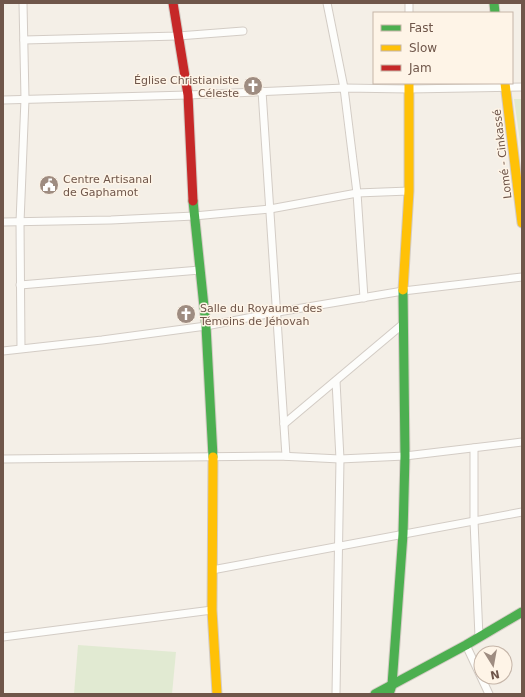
<svg xmlns="http://www.w3.org/2000/svg" width="525" height="697" viewBox="0 0 525 697" font-family="'DejaVu Sans',sans-serif">
<style>
.green{fill:#e1ead2}
.lines{fill:none;stroke-linecap:round;stroke-linejoin:round}
.street-casing{stroke:#d3ccc5;stroke-width:9}
.fast-casing{stroke:#d3cbc4;stroke-width:11}
.slow-casing{stroke:#d3cbc4;stroke-width:11}
.jam-casing{stroke:#d3cbc4;stroke-width:11}
.street{stroke:#fdfdfb;stroke-width:7}
.fast{stroke:#4caf50;stroke-width:9}
.slow{stroke:#ffc107;stroke-width:9}
.jam{stroke:#c62828;stroke-width:9}
.labels{text-anchor:middle;stroke-width:3;stroke-linejoin:round;paint-order:stroke}
.poi-label{font-size:11px;fill:#6f564a;stroke:#fef4e7;text-anchor:start}
.street-label{font-size:11px;fill:#6f564a;stroke:#fef4e7}
</style>
<rect width="100%" height="100%" fill="#f4efe7"/>
<g class="green">
<polygon points="514,99 522,99 522,155"/>
<polygon points="78,645 176,652 172,694 74,694"/>
</g>
<g class="lines">
<g class="street-casing">
<g id="street">
<polyline points="327,3 344,88 357,193 364,298"/>
<polyline points="409,13 409,3"/>
<polyline points="24,40 178,36 243,31"/>
<polyline points="262,91 286,456"/>
<polyline points="3,100 188,95 344,88 409,89 522,87"/>
<polyline points="3,222 111,220 194,216 270,209 357,193 409,191"/>
<polyline points="20,285 200,270"/>
<polyline points="21,348 20,222 25,99 23,3"/>
<polyline points="3,351 102,340 206,326 278,312 403,291 522,277"/>
<polyline points="336,381 340,459 336,694"/>
<polyline points="284,424 403,324"/>
<polyline points="474,448 474,521 479,637"/>
<polyline points="3,459 279,456 340,459 405,456 522,442"/>
<polyline points="212,570 522,512"/>
<polyline points="3,637 212,610"/>
<polyline points="466,645 489,694"/>
</g>
</g>
<g class="fast-casing">
<g id="fast">
<polyline points="494,3 495,13"/>
<polyline points="193,201 206,326 213,457"/>
<polyline points="375,694 466,645 522,612"/>
<polyline points="389,694 392,685 403,534 405,456 403,290"/>
</g>
</g>
<g class="slow-casing">
<g id="slow">
<polyline points="505,83 522,223"/>
<polyline points="403,290 409,191 409,83"/>
<polyline points="213,457 212,610 217,694"/>
</g>
</g>
<g class="jam-casing">
<polyline id="jam" points="173,3 188,95 193,201"/>
</g>
<use href="#street" class="street"/>
<use href="#fast" class="fast"/>
<use href="#slow" class="slow"/>
<use href="#jam" class="jam"/>
</g>
<defs>
<g id="church-disc" transform="scale(1)"><circle r="9.5" fill="#9e8c81" stroke="#fef4e7"/><path d="M-1.2-6h2.4v3.5h3.3v2.4h-3.3V6h-2.4V-.1h-3.3v-2.4h3.3Z" fill="#fff"/></g>
<g id="civic-disc" transform="scale(1)"><circle r="9.5" fill="#9e8c81" stroke="#fef4e7"/><path d="M-.6-6.5H3V-4.5H.6V-3L4-1V1h2V6H-6V1h2V-1L-.6-3ZM-1.2 2.5V6h2.4V2.5Z" fill="#fff"/></g>
</defs>
<g fill-rule="evenodd">
<use href="#church-disc" x="253" y="86"/>
<use href="#civic-disc" x="49" y="185"/>
<use href="#church-disc" x="186" y="314"/>
</g>
<g class="labels">
<g class="poi-label">
<text x="239" y="84" text-anchor="end">Église Christianiste<tspan x="239" dy="13">Céleste</tspan></text>
<text x="63" y="183">Centre Artisanal<tspan x="63" dy="13">de Gaphamot</tspan></text>
<text x="200" y="312">Salle du Royaume des<tspan x="200" dy="13">Témoins de Jéhovah</tspan></text>
</g>
<g class="street-label">
<text transform="translate(502 154) rotate(-97)" y="4">Lomé - Cinkassé</text>
</g>
</g>
<rect width="525" height="697" fill="none" stroke="#6f564a" stroke-width="8"/>
<rect x="373" y="12" width="140" height="72" fill="#fef4e7" stroke="#c5b5a8"/>
<rect x="381" y="25" width="20" height="6" fill="#4caf50" stroke="#c5b5a8"/>
<text x="409" y="32" font-size="12" fill="#6f564a">Fast</text>
<rect x="381" y="45" width="20" height="6" fill="#ffc107" stroke="#c5b5a8"/>
<text x="409" y="52" font-size="12" fill="#6f564a">Slow</text>
<rect x="381" y="65" width="20" height="6" fill="#c62828" stroke="#c5b5a8"/>
<text x="409" y="72" font-size="12" fill="#6f564a">Jam</text>
<g transform="translate(493 665) rotate(169)"><circle r="19" fill="#fef4e7" stroke="#c5b5a8"/>
<path d="M0-3L7 15L0 10L-7 15Z" fill="#9e8c81"/>
<text y="-6" font-size="11" font-weight="bold" text-anchor="middle" fill="#6f564a">N</text>
</g>
</svg>
